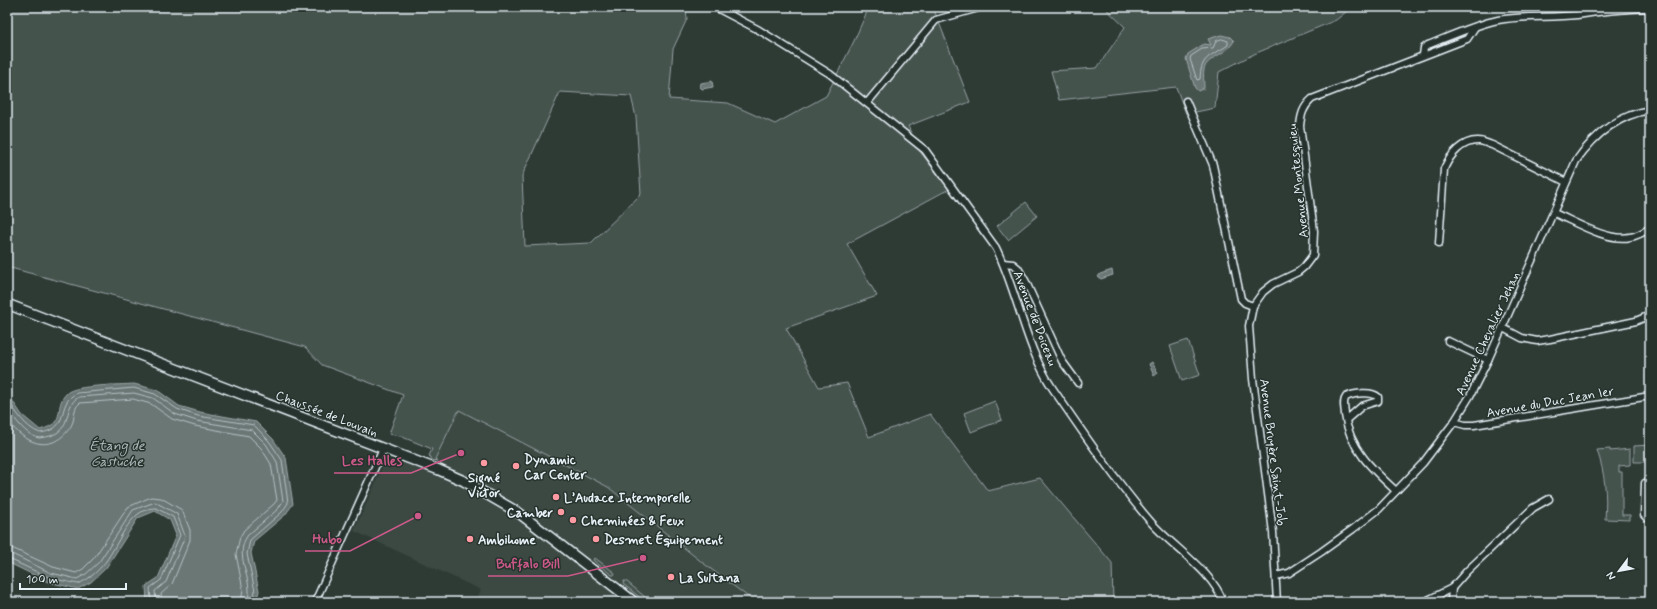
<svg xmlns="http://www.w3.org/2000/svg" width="1657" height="609" viewBox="0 0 1657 609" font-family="Mynerve,sans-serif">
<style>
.built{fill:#3b4843}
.green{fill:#45524e;stroke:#96a2a3;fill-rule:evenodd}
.water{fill:#6b7775;stroke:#9da8a9}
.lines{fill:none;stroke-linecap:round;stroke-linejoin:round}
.shore{stroke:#b6c0c4;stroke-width:1}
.street-casing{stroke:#e8f1f8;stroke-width:9}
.secondary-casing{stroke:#e8f1f8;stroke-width:12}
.street{stroke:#26332d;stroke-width:6}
.secondary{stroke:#26332d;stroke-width:9}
.poi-dot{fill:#ff9aa2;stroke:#26332d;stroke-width:1.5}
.labels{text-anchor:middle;stroke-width:3;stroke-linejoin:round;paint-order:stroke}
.street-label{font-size:13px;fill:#e8f1f8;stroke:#26332d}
.poi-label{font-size:13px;font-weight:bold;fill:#e8f1f8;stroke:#26332d;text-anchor:start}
.water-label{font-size:14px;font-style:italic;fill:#b0babd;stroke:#26332d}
.leader{fill:none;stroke:#cd598a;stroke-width:1.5}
.callout-dot{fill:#cd598a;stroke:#26332d;stroke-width:1.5}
.callout-label{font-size:14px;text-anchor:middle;font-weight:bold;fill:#cd598a;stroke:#26332d;stroke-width:3;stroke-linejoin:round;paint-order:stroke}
</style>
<rect width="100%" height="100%" fill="#2e3b35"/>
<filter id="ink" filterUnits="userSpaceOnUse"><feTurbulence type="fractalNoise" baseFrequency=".025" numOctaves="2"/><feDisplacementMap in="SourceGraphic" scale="8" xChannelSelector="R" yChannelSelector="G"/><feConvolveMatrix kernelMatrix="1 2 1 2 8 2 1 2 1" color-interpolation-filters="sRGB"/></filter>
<g filter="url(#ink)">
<polygon class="built" points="458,409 608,487 703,563 755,602 475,602 481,590 354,531 384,464 389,460 396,458 426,470 435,459"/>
<g class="green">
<path d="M7,7H683L686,8L687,19L673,49L669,99L728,103L775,124L826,96L854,41L869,7H933L970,102L908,126L918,149L949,189L847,244L877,296L786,328L819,387L847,383L869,437L930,414L988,491L1040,478L1112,563L1113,602H755L703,563L608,487L459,410L435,459L438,461L431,460V457L429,456L432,449L400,436L389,434L403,395L322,365L305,347L7,267ZM560,92L631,96L636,117L641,194L591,243L525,246L522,176Z"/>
<polygon points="1104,7 1352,7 1336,20 1254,54 1219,72 1215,108 1186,114 1176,87 1059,100 1051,71 1097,68 1125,27"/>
<polygon points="1026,202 1037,216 1008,240 997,226"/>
<polygon points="1188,340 1200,375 1182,381 1170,346"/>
<polygon points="995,401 1002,420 971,432 964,413"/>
<polygon points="1650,445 1650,462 1634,462 1634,446"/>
<path d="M1610,449V451L1630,449V465L1619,466V472H1622V515H1630V520L1605,519C1607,494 1605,474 1597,450Z"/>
<polygon points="595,558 615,573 614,575 612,575 594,561 593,559"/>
<polygon points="624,581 626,581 651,602 646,602 623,584"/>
</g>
<g class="water">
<path d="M1221,35L1230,37L1234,41C1228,54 1207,57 1204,69C1203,75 1204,82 1204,88L1198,91L1195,88L1186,59L1188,54L1204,44L1211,45L1208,39Z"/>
<polygon points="712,81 713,87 702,89 700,87 701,83"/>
<polygon points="1112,270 1113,275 1101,279 1098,277 1100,274"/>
<polygon points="1152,362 1158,373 1154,376 1149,364"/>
<path d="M134,384L157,390L179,406L200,412L256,422L273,439L286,458L293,504L285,515L254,541L251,553L259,591L256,602H147L146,586L158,578L176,535L170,520L155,511L138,518L106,568L91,582L78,589L48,582L7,562V393L22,415L40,430C69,422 52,407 67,393C75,385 121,385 134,384Z"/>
</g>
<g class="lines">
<g class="shore">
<path d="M1222,39L1228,41V45C1211,57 1201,55 1200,79L1197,80L1190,59L1191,56L1202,49L1213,48L1216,41Z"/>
<path d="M7,400C17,412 24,427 40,433C73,428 54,404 77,393L134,388L155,394L177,409L198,416L254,425L269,441L282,460L288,503L282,512L250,540L247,554L255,591L252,602"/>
<path d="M7,408C15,419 25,435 39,438C77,435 60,407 79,397L134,393L153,398L175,414L197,421L252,430L266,444L277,462L283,501L278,509L248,535C235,552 248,571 249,590C250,594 247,598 247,602"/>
<path d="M7,419C23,444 52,456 71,426C76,418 72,409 80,403L133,399L151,404L172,419L195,426L249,436L261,448L271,464L277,500L274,504L244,530L240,537L236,554L243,590L241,602"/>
<polyline points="7,547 14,549 53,567 76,573 83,569 94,558 128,507 151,497 161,498 182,510 190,530 190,540 172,584 161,594 162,602"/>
<polyline points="7,553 12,554 51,573 77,579 86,574 99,562 133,510 155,502 177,514 185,536 166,582 155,591 156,602"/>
<path d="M7,558L50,578L78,584C87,580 95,574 102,566C118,549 128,507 156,508L173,517L180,535L161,580L150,588L151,602"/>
</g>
<g class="street-casing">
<g id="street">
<path d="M715,7L759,30L830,74L925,150L996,248C1018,293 1025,347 1053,389C1084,434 1115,480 1150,521C1171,546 1213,571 1223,602"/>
<path d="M1423,55L1424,48L1428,45C1451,36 1474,25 1498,20C1524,15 1550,18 1577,15C1601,11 1625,9 1650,8"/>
<polyline points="1186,101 1213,165 1241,299 1245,303 1253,306"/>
<polyline points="867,103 936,20 982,7"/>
<path d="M1554,213C1575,222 1608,242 1630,237C1638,236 1644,232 1650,228"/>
<path d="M1439,243L1444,169C1450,155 1462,140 1479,141C1483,141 1488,144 1492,145L1566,182"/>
<polyline points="1003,263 1013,264 1018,268 1026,282 1062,361 1078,383"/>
<polyline points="1503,328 1522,338 1537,341 1550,339 1636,321 1650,315"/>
<polyline points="1448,341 1488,360"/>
<path d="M1346,420L1362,406L1378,401V397C1372,391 1354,393 1346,397C1342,402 1345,409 1345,415C1349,448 1373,470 1396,491"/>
<polyline points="1454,422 1465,425 1474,425 1650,396"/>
<polyline points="1645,483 1644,515 1647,518 1650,518"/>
<path d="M1276,576L1289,573L1321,552L1353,529L1379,509L1423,463L1454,422L1470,396L1488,360L1576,161C1594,135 1618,115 1650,110"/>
<polyline points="1430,599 1439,602"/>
<polyline points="315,602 383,449"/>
<path d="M1277,602L1273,532L1253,379L1249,326L1253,306L1263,292L1273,284L1298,272L1304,267L1313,255L1314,231L1300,126C1301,115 1303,107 1312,99L1467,39L1475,27"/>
<polyline points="1424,602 1452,588 1467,571 1533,508 1549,499"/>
<polyline points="1451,602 1452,588"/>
</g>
</g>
<g class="secondary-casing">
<polyline id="secondary" points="7,304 439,470 464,481 519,513 634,602"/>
</g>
<use href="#street" class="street"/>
<use href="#secondary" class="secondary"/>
</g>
</g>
<g class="poi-dot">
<circle cx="484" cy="463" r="4"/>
<circle cx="516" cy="466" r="4"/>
<circle cx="556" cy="497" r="4"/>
<circle cx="561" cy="512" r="4"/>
<circle cx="573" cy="520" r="4"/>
<circle cx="470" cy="539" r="4"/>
<circle cx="596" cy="539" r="4"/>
<circle cx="671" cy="577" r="4"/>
</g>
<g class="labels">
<g class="street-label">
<text transform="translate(1297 181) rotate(-96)" y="5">Avenue Montesquieu</text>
<text transform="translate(1036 318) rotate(69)" y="5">Avenue de Doiceau</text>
<text transform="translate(1487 333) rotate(-65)" y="5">Avenue Chevalier Jehan</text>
<text transform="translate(1550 401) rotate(-10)" y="5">Avenue du Duc Jean Ier</text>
<text transform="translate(327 413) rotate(21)" y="5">Chaussée de Louvain</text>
<text transform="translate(1274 452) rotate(83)" y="5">Avenue Bruyère Saint-Job</text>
</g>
<g class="poi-label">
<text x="524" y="464">Dynamic<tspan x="524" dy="15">Car Center</tspan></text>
<text x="484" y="482" text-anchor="middle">Signé<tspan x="484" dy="15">Victor</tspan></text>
<text x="564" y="502">L’Audace Intemporelle</text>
<text x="553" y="517" text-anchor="end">Camber</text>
<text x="581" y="525">Cheminées &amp; Feux</text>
<text x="478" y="544">Ambihome</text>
<text x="604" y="544">Desmet Équipement</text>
<text x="679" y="582">La Sultana</text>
</g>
<g class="water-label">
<text x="117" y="450">Étang de<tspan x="117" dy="16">Gastuche</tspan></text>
</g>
</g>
<path class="leader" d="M461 453L411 473H334M418 516L350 551H305M643 558L568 576H488"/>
<g class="callout-dot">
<circle cx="461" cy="453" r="4"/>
<circle cx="418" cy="516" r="4"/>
<circle cx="643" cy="558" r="4"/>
</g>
<g class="callout-label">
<text x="372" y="465">Les Halles</text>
<text x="327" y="543">Hubo</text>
<text x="528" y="568">Buffalo Bill</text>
</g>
<rect width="1657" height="609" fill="none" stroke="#26332d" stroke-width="24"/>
<rect x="12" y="12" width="1633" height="585" fill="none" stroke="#e8f1f8" stroke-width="1.5" filter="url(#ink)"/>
<g transform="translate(1619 571) rotate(238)" stroke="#26332d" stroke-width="3" paint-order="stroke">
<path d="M0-3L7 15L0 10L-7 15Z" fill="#e8f1f8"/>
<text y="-6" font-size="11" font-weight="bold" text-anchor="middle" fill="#e8f1f8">N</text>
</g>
<path d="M20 583v6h106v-6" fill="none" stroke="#e8f1f8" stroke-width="2"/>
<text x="26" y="583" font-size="12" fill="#e8f1f8" stroke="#26332d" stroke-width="3" paint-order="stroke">100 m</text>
</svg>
